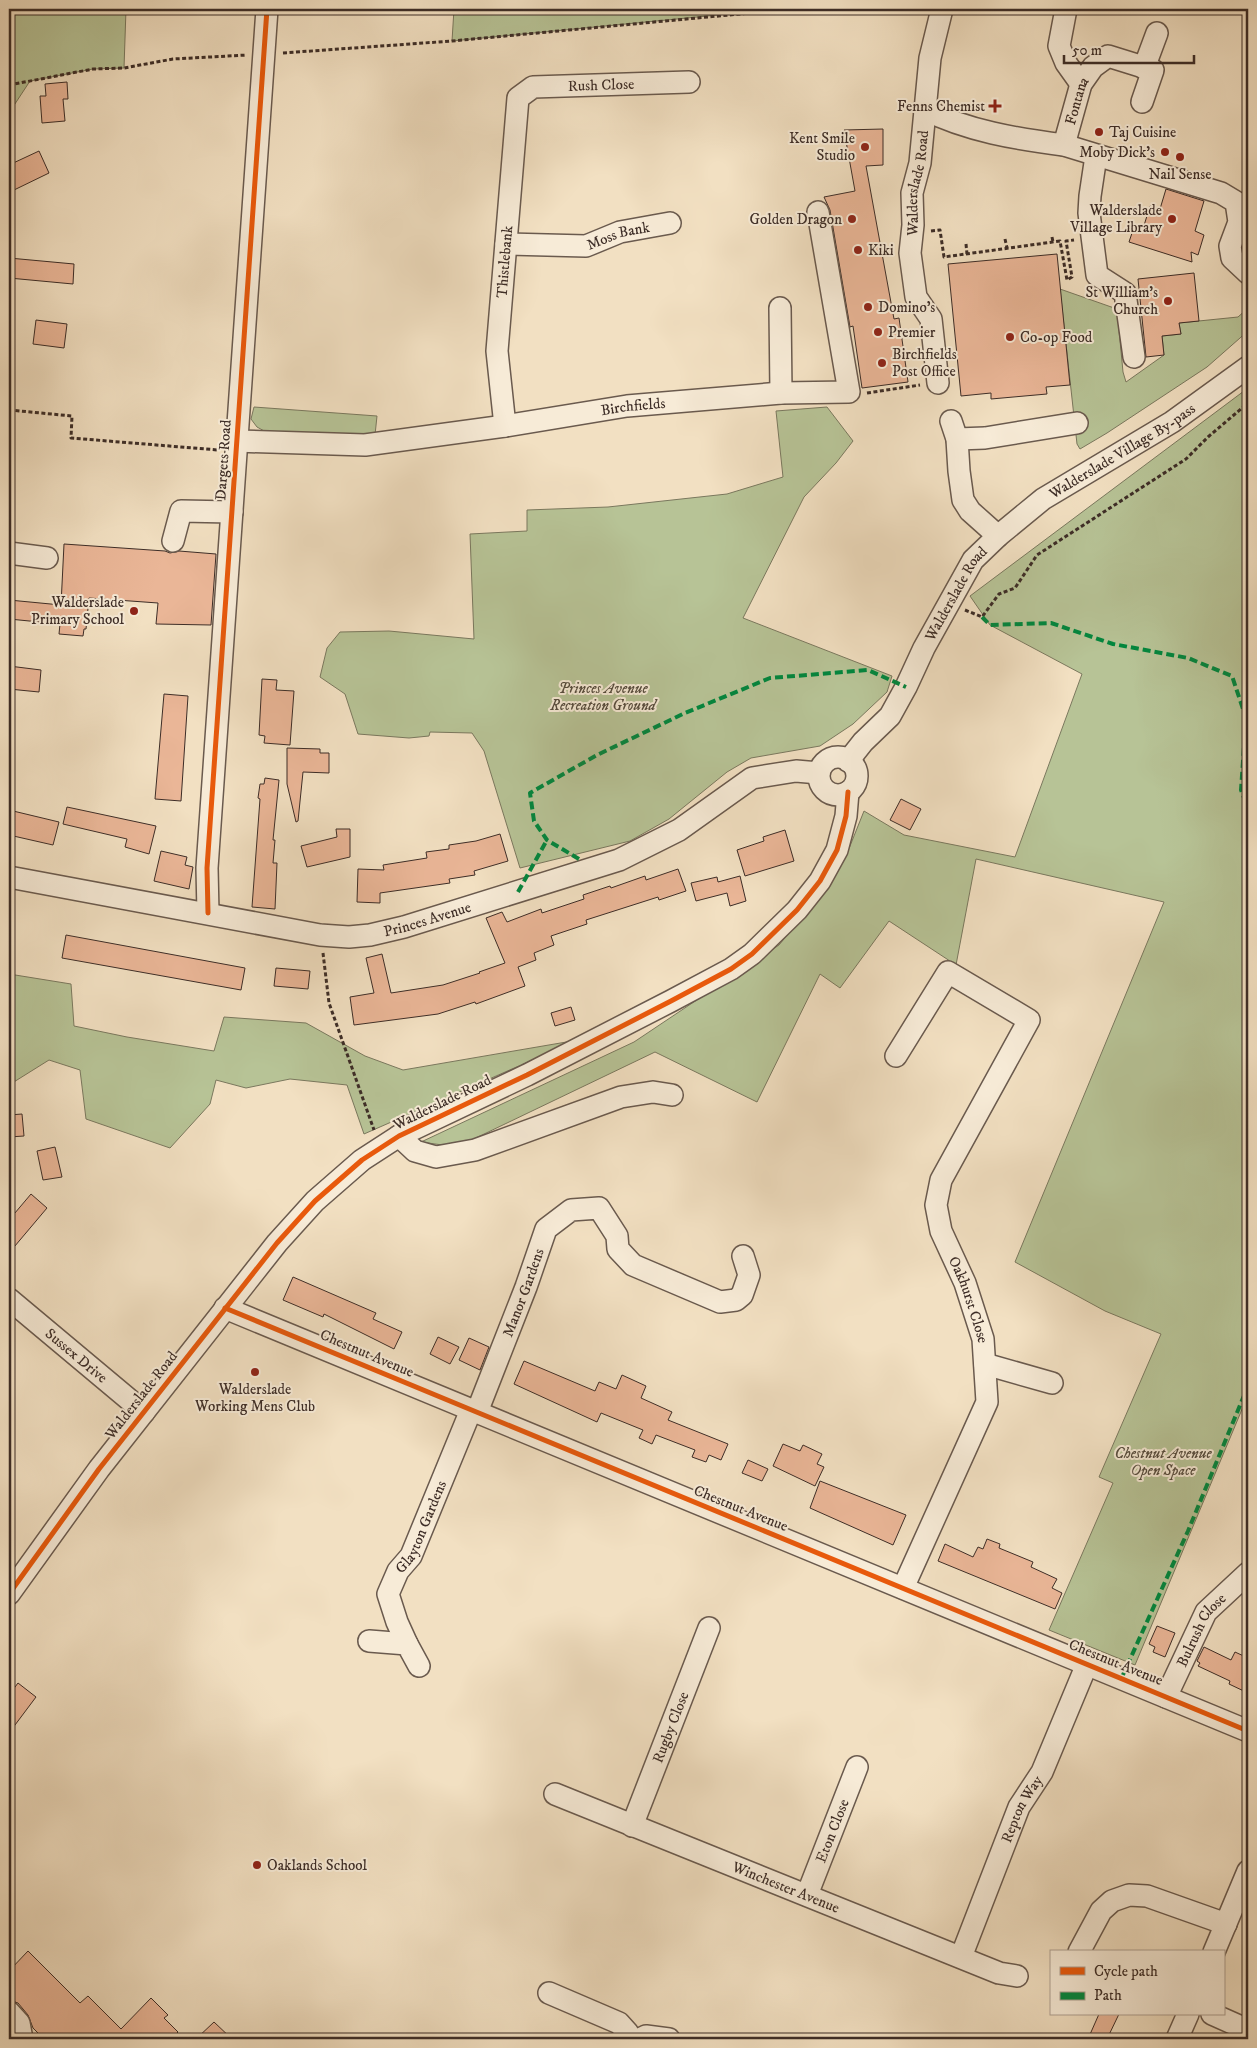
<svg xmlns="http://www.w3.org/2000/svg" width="1257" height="2048" viewBox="0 0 1257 2048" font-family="'IM FELL DW Pica',serif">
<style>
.green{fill:#b7c396;stroke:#7a785e}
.building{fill:#eab697;stroke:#3d2d27}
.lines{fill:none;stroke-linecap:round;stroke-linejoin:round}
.minor-casing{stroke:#6a5a4e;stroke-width:24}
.path{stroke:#3d2d27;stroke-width:3;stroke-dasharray:4 2.5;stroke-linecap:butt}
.minor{stroke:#f7ebd7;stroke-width:21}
.quiet{stroke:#00873e;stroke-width:4;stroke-dasharray:8 4;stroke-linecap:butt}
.cycleway-casing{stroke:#f7ebd7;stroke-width:8}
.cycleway{stroke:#e8590c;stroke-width:5}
.poi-dot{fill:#8f2418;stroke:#f7ebd7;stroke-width:2}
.labels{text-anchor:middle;stroke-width:4;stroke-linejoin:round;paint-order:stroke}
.street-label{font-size:15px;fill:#3d2d27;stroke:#f7ebd7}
.poi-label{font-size:15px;fill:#3d2d27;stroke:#f7ebd7;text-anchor:end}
.park-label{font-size:15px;font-style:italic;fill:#554b3d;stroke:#f7ebd7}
</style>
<rect width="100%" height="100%" fill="#f2e0c2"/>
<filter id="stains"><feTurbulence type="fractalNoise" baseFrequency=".004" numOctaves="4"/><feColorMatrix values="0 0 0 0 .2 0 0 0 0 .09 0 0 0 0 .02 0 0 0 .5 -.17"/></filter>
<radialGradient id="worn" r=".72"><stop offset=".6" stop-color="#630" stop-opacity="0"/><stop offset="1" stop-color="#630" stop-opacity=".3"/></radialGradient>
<g class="green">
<polygon points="9,9 126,9 124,68 93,69 30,81 9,113"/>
<polygon points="454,9 761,9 728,14 452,41"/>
<polygon points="1060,289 1117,309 1123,372 1126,382 1164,355 1162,336 1181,334 1179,323 1238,317 1248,308 1248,331 1207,367 1107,433 1080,449 1077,444"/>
<polygon points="1248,388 1248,1395 1135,1665 1049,1630 1113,1483 1099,1477 1161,1334 1105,1311 1015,1262 1164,902 976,859 956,965 889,921 840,988 820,974 757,1102 655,1052 457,1147 421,1142 634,1042 779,945 831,882 848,851 864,811 904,835 1015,857 1082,674 990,625 970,596"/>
<polygon points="254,407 377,416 375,435 266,432 257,427 251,419"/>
<polygon points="827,407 853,441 836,463 804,497 743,618 892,676 887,692 853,724 820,746 751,758 727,772 669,819 630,841 520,868 484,751 472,733 430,732 429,736 409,738 358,734 345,694 320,677 327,648 340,632 389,631 474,639 470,534 527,531 527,510 608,507 727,494 783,477 776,411"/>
<polygon points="9,974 71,984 74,1026 127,1037 214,1051 224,1017 306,1023 365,1056 403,1070 578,1040 364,1134 347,1085 290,1079 246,1088 216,1080 210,1104 170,1148 86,1119 80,1070 49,1060 9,1085"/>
</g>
<g class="building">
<polygon points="67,82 68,99 63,99 65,121 42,123 40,96 46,96 45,84"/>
<polygon points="883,129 883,165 866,166 894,319 899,318 908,382 862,388 853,326 850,327 830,210 824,197 855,191 844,130"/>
<polygon points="39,151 49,173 14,190 9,178 9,165"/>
<polygon points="1166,189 1204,201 1195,231 1204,235 1198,255 1191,252 1192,262 1129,242 1133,230 1142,232 1150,206 1160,209"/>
<polygon points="1057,254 1070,385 1046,387 1047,394 991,399 991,393 961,396 948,264"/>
<polygon points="9,258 74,264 73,284 9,278"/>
<polygon points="1194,273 1199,321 1179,323 1181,334 1162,336 1164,355 1146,357 1138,279"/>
<polygon points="36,320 67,324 64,348 33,344"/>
<polygon points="64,544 165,551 170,553 179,551 216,554 211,625 156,624 158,603 89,598 86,629 84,629 83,636 59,634 60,624 9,619 9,600 61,605"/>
<polygon points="9,666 41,670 39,692 9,689"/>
<polygon points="262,679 277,680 276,690 294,691 290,745 264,743 265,736 259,735"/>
<polygon points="164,694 188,696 181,801 155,799"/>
<polygon points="287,748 320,749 320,753 329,753 329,773 303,772 298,821 296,822 287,784"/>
<polygon points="265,778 279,780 273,840 275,840 273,863 277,863 275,909 252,907 260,799 258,798 260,784 264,784"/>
<polygon points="901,799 921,809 910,830 890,820"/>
<polygon points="67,807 156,826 149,854 125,847 127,839 63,824"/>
<polygon points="9,810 59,822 53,845 9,835"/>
<polygon points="336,829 350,829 350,857 307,867 301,846 337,837"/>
<polygon points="785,830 794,861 745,876 737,850 764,841 763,837"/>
<polygon points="500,834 508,861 474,871 475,875 449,879 450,883 380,893 380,903 357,902 358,869 384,870 383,865 427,858 426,852 449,849 449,845 476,841"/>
<polygon points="161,851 187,857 185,865 193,867 189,889 154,881"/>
<polygon points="678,869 686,891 659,900 658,897 586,920 587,924 551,936 554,945 534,953 536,960 518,967 525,986 476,1004 475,1002 438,1014 354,1025 350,997 374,993 366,958 382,954 391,993 443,985 480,973 479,972 505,963 486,918 502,912 507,922 541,909 542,913 584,899 583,895 610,886 611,888 645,876 646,880"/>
<polygon points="740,876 746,901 730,906 727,893 696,901 691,883 717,877 718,882"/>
<polygon points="66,935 245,968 241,990 62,958"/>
<polygon points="276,968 310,971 308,989 274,986"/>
<polygon points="571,1007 575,1020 555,1026 551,1013"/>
<polygon points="22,1114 24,1136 9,1137 9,1115"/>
<polygon points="55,1147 62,1177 43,1180 37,1151"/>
<polygon points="31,1194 47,1208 9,1253 9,1220"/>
<polygon points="293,1277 376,1313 373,1319 402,1332 394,1349 324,1314 323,1317 283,1300"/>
<polygon points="438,1337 459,1347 450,1364 430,1354"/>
<polygon points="469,1338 489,1347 480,1370 459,1360"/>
<polygon points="524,1361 595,1391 599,1382 616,1389 622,1375 646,1386 641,1398 672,1412 668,1420 728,1444 721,1460 709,1455 706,1462 692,1457 695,1450 656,1435 652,1444 639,1438 643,1430 601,1413 597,1422 514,1384"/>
<polygon points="783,1444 800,1451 803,1445 822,1454 817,1464 824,1467 815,1486 773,1466"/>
<polygon points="748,1460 768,1469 762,1481 742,1473"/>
<polygon points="820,1481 906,1515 893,1545 810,1508"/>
<polygon points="987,1539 1000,1544 999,1548 1033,1562 1031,1567 1057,1579 1052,1588 1062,1593 1055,1609 938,1561 945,1544 973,1557 978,1547 983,1549"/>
<polygon points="1157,1626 1175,1633 1165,1657 1153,1652 1155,1647 1149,1644"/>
<polygon points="1204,1647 1231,1660 1235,1652 1248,1658 1248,1693 1229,1684 1230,1681 1198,1666 1200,1663 1197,1661"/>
<polygon points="18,1683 36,1697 9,1733 9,1695"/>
<polygon points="28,1951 80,2003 88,1996 121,2029 151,1998 168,2015 164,2018 178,2032 171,2039 44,2039 33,2028 28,2015 18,2003 9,2000 9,1971"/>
<polygon points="1099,2014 1119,2014 1107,2039 1088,2039"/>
<polygon points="214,2022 232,2039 196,2039"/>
</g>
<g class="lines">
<g class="minor-casing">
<g id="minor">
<polyline points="1066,9 1059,46 1066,63 1081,84"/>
<polyline points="1144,68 1157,33"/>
<path d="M924,109C967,131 1017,139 1064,145L1221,193L1236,202L1239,222L1230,246L1232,258L1248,273"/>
<path id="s1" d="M1064,145L1081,84L1093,67L1108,56L1153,70L1142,102"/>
<polyline points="1096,156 1090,196 1089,213 1097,275 1125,293 1134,357"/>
<path id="s2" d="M506,244L586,246L620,232L670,223"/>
<polyline points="780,308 781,393"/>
<path id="s3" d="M938,383L931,319L916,297L910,253L913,225L912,193L920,163L930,58L942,9"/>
<polyline points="951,421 957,439 959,471 963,500 970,511 998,536"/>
<path id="s4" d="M505,426L497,351L518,98L533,87L689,82"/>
<polyline points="957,439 985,438 1077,423"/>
<path id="s5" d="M236,441L365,445L505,426L627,406L781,393L849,392L818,212"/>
<polyline points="173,541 181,511 232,512"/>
<polyline points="9,553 47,558"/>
<circle cx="838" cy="776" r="19"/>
<path id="s6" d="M848,761L863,742L890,716L906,687L924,648L973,560L998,536L1043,499L1172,422L1248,367"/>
<path id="s7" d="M9,877L320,935L349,937L370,935L404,927L619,860L679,830L752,778L796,771L819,773"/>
<polyline points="208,913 207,868 267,9"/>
<path id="s8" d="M896,1056L948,972L1029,1020L941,1180L936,1205L941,1231L965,1283L983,1339L987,1402L903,1588"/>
<polyline points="399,1136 415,1151 436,1157 475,1150 621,1097 653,1092 672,1095"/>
<path id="s9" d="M9,1299L144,1412"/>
<polyline points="225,1308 1248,1731"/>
<polyline points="985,1364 1052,1383"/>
<path id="s10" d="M477,1412L526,1287L546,1229L571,1210L599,1208L617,1236L618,1249L633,1265L720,1302L736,1300L742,1295L749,1275L743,1256"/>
<polyline points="9,1594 99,1469 277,1243 315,1201 362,1160 399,1136 527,1075 671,1001 731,969 752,954 797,910 820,881 837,850 846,816 848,792"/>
<polyline points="369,1641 407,1644 419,1666"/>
<path id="s11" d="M407,1644L397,1622L388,1594L398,1571L411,1556L471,1410"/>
<path id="s12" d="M1166,1697L1206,1612L1248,1573"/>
<path id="s13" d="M555,1794L999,1973L1017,1976"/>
<path id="s14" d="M632,1826L709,1628"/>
<path id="s15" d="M807,1895L857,1767"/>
<polyline points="1079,1952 1101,1911 1112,1901 1129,1895 1147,1896 1226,1924"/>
<polyline points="1214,1952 1248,1871"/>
<path id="s16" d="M961,1957L1019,1807L1042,1772L1087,1664"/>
<polyline points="549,1993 619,2023 628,2033 628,2039"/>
<polyline points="9,2012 19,2023 22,2039"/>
<polyline points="1212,2014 1248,2030"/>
<polyline points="640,2039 646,2036 669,2039"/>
<polyline points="1177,2039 1188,2014"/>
</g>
</g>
<g class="path">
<polyline points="283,53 452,41 793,9"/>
<polyline points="9,85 93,69 124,68 173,59 247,55"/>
<polyline points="931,231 940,230 944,257 1060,241 1067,280 1072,277 1066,241 1074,240"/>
<polyline points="1052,237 1053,242"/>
<polyline points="1005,239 1007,248"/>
<polyline points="966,244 967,254"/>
<polyline points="867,393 920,385"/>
<polyline points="9,410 72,416 71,438 218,450"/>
<polyline points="965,610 982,617 999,594 1015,588 1037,555 1186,459 1208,437 1248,403"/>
<polyline points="323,953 329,1003 374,1130"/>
</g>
<use href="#minor" class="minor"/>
<g class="quiet">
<polyline points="741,9 744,13"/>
<polyline points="982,617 990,625 1051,623 1113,644 1188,658 1232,676 1246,718 1241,790 1248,808"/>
<polyline points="579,859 547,840 534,821 530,793 597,755 685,713 770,678 868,670 906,687"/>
<polyline points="518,892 547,840"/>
<polyline points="1122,1677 1188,1531 1248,1386"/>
</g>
<g class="cycleway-casing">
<g id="cycleway">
<polyline points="208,913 207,868 267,9"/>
<polyline points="225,1308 1248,1731"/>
<polyline points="9,1594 99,1469 277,1243 315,1201 362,1160 399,1136 527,1075 671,1001 731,969 752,954 797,910 820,881 837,850 846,816 848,792"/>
</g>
</g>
<use href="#cycleway" class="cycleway"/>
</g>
<g class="poi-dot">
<path d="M992.5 98.5h5v5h5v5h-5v5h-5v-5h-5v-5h5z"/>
<circle cx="1099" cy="132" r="5"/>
<circle cx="865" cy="147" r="5"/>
<circle cx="1165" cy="152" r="5"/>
<circle cx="1180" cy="157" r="5"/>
<circle cx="852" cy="219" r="5"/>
<circle cx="1172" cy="219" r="5"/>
<circle cx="858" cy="250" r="5"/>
<circle cx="1168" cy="301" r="5"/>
<circle cx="868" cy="307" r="5"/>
<circle cx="878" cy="332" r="5"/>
<circle cx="1010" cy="337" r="5"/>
<circle cx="882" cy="363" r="5"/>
<circle cx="134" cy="611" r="5"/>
<circle cx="255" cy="1372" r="5"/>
<circle cx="257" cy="1865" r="5"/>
</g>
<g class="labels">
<g class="street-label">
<text dy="5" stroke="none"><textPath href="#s4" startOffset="416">Rush Close</textPath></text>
<text dy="5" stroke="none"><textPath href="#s1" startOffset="46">Fontana</textPath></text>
<text dy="5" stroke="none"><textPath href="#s3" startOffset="206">Walderslade Road</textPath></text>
<text dy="5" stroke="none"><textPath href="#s2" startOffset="114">Moss Bank</textPath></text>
<text dy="5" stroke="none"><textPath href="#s4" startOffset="165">Thistlebank</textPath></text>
<text dy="5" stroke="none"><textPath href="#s5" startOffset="400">Birchfields</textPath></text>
<text dy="5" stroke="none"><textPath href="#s6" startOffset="424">Walderslade Village By-pass</textPath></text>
<text transform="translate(223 460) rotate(-86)" y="5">Dargets Road</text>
<text dy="5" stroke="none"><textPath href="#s6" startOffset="201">Walderslade Road</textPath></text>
<text dy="5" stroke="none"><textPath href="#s7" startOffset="426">Princes Avenue</textPath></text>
<text transform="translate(442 1102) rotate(-26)" y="5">Walderslade Road</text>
<text dy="5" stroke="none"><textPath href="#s10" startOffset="128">Manor Gardens</textPath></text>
<text dy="5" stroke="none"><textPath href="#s8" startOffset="502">Oakhurst Close</textPath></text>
<text transform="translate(367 1353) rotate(23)" y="5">Chestnut Avenue</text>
<text dy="5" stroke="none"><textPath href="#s9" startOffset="88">Sussex Drive</textPath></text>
<text transform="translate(141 1395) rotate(-52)" y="5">Walderslade Road</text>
<text transform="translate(741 1508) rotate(22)" y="5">Chestnut Avenue</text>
<text dy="5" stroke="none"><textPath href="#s11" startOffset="129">Glayton Gardens</textPath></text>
<text dy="5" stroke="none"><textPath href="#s12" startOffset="76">Bulrush Close</textPath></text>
<text transform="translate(1116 1662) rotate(22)" y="5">Chestnut Avenue</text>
<text dy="5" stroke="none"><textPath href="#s14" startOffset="106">Rugby Close</textPath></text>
<text dy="5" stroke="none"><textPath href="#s16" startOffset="160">Repton Way</textPath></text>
<text dy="5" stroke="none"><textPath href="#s15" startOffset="69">Eton Close</textPath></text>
<text dy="5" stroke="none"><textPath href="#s13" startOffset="249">Winchester Avenue</textPath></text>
</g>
<g class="poi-label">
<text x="985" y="111">Fenns Chemist</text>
<text x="1109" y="137" text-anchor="start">Taj Cuisine</text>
<text x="855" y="143">Kent Smile<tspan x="855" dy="17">Studio</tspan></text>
<text x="1155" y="157">Moby Dick's</text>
<text x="1180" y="179" text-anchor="middle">Nail Sense</text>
<text x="1162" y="215">Walderslade<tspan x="1162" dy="17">Village Library</tspan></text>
<text x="842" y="224">Golden Dragon</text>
<text x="868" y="255" text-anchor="start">Kiki</text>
<text x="1158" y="297">St William's<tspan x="1158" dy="17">Church</tspan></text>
<text x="878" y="312" text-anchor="start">Domino's</text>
<text x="888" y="337" text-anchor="start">Premier</text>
<text x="1020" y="342" text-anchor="start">Co-op Food</text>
<text x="892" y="359" text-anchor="start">Birchfields<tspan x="892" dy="17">Post Office</tspan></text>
<text x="124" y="607">Walderslade<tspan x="124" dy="17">Primary School</tspan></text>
<text x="255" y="1394" text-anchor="middle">Walderslade<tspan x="255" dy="17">Working Mens Club</tspan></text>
<text x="267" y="1870" text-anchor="start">Oaklands School</text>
</g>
<g class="park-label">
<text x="603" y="693">Princes Avenue<tspan x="603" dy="17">Recreation Ground</tspan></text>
<text x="1163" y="1458">Chestnut Avenue<tspan x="1163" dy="17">Open Space</tspan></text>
</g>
</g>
<rect width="1257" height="2048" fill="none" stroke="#f2e0c2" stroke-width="30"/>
<rect x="10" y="10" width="1237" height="2028" fill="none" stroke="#3d2d27" stroke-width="2.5"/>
<rect x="15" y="15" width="1227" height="2018" fill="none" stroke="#3d2d27"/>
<rect x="1050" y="1950" width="175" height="65" fill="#f7ebd7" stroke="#ad9f91"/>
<rect x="1060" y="1967" width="25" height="8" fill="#e8590c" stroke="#ad9f91"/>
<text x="1094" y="1976" font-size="15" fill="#3d2d27">Cycle path</text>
<rect x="1060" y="1992" width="25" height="8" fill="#00873e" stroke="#ad9f91"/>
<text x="1094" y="2000" font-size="15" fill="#3d2d27">Path</text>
<path d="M1064 55v8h130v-8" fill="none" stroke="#3d2d27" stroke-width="2.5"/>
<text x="1072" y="55" font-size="15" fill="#3d2d27" stroke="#f7ebd7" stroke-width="4" paint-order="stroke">50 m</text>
<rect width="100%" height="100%" filter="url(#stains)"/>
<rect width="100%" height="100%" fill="url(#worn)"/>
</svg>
